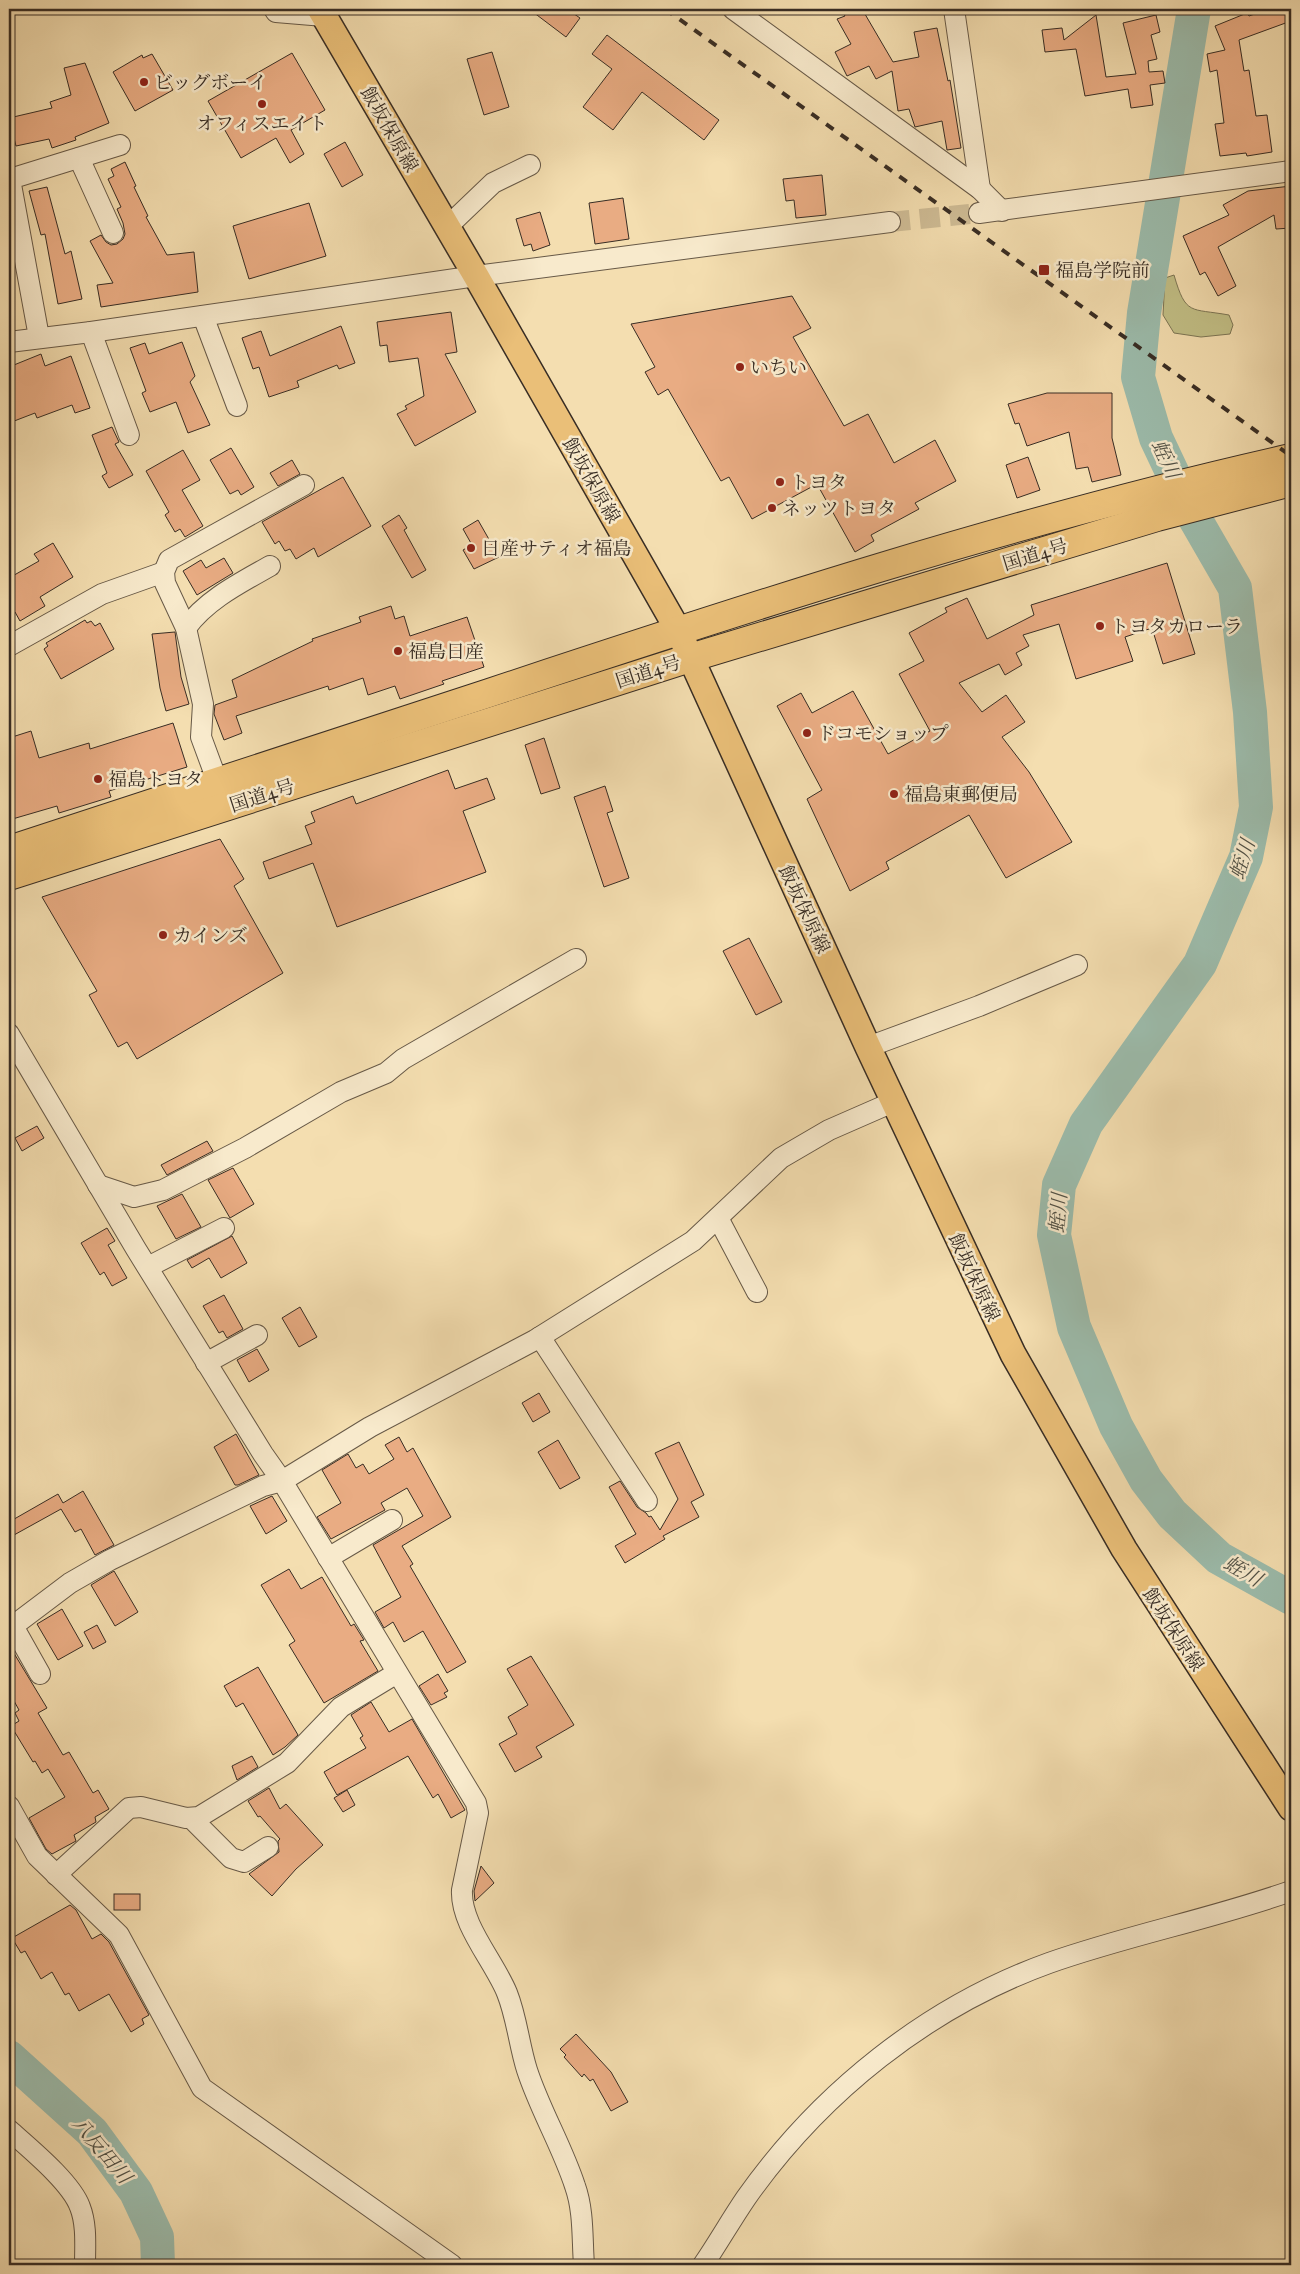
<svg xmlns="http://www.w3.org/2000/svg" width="1300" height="2274" viewBox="0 0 1300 2274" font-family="'IM FELL Double Pica','Noto Serif JP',serif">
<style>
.green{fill:#c2bf86;stroke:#7d7655}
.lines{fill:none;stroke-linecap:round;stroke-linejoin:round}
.river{stroke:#9cbcac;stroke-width:34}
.building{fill:#e9ac83;stroke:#382d24}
.minor-tunnel{stroke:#cebb94;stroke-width:20;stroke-dasharray:20 10;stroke-linecap:butt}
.minor-casing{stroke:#675947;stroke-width:22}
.major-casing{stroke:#382d24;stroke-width:28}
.highway-casing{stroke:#382d24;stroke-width:30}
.minor{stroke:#f8eacc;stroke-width:20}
.major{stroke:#eabf78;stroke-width:25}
.highway{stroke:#eabf78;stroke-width:28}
.rail{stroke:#382d24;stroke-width:4;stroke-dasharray:9 9;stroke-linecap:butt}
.poi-dot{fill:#8f2418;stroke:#f8eacc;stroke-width:2}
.labels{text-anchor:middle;stroke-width:5;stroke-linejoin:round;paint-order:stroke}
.poi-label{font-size:19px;fill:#382d24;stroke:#f8eacc;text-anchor:start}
.street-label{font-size:19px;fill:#382d24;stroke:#f8eacc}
.water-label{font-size:20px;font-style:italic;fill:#515146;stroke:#f8eacc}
</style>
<rect width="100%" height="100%" fill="#f4deb0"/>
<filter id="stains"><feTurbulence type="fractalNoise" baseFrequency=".004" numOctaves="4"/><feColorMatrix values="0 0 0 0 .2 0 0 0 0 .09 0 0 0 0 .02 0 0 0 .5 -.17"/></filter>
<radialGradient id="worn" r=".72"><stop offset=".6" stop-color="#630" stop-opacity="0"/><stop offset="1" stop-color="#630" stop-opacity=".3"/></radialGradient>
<path class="green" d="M1174,275C1186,316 1190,308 1229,315L1233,325L1230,334L1201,337L1174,333L1163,315L1165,278Z"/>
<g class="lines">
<g class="river">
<polyline points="1194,9 1144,313 1138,377 1156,438 1190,510 1235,588 1250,712 1256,807 1246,857 1200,964 1086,1124 1059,1185 1054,1235 1074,1327 1116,1426 1146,1480 1172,1514 1219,1558 1291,1598"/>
<polyline points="9,2057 92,2132 136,2192 157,2237 158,2265"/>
</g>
</g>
<g class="building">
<polygon points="529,9 567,9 580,18 566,37"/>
<polygon points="841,9 862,9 893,62 919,57 914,32 937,28 948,81 950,80 961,148 947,150 942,121 915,127 909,109 898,111 892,71 876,79 869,66 847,76 835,52 851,44 837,19 845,16"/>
<polygon points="1269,9 1291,9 1291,21 1239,40 1244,71 1249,70 1256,116 1267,115 1272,152 1247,156 1246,153 1220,156 1215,124 1224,123 1217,70 1210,72 1207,54 1225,50 1215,26 1247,13 1249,16"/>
<polygon points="1096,15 1106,77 1136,74 1123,23 1156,15 1160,32 1151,35 1157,59 1148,61 1149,72 1163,71 1165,83 1150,85 1153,105 1131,108 1128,89 1085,96 1076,49 1045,52 1042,30 1062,28 1064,40"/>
<polygon points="607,35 719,120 704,140 642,92 613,130 583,107 612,69 592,54"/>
<polygon points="492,52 509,107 484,115 467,59"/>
<polygon points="292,53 325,110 291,130 304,154 290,163 276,138 241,158 208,101"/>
<polygon points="152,54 173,90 135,111 113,72 142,55 143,58"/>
<polygon points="85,63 109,123 75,137 76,140 52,148 49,139 16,146 9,118 52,108 50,102 71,95 64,68"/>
<polygon points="345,142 363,175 342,187 324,154"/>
<polygon points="125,162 136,186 134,187 148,216 146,217 167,255 194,252 198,292 101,307 97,285 113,283 90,241 101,235 106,242 111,245 117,244 123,239 125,234 123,223 117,209 121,207 108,179 114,176 111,169"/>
<polygon points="822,175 826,215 796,218 794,200 786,201 783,179"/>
<polygon points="1291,186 1291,228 1276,229 1274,215 1218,247 1236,286 1218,296 1205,272 1200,275 1183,236 1229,215 1223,205 1248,191"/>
<polygon points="47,187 65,254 71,251 82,299 58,304 45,234 41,235 29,191"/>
<polygon points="623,198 629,239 595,244 589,203"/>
<polygon points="309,203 326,256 249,279 233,226"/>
<polygon points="540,212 550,245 533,251 531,244 524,246 516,219"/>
<polygon points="792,296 811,328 793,337 844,426 868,414 894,463 935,440 956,481 915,503 919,509 871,535 874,541 855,552 817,484 752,519 729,477 721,481 668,389 658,395 645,372 655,367 631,324"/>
<polygon points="451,312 457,352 445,354 476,412 415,446 397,414 407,409 405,406 424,396 418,358 389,362 387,345 380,346 377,322"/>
<polygon points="341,326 355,363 339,369 337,365 297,381 299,387 269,397 259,367 253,369 242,338 261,331 270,356"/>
<polygon points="182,342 195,376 190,382 210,425 188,433 176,402 150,412 142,393 146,391 130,348 145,343 149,354"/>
<polygon points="41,354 45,366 71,356 90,408 75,413 72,405 37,418 35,413 9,423 9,367"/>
<polygon points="1047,393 1112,393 1112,438 1121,475 1092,482 1088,467 1076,469 1069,432 1027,446 1019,423 1015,424 1008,404"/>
<polygon points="112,427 119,442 115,444 133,475 109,488 102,476 107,473 92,435"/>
<polygon points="231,448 254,487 241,495 238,490 230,494 210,460"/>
<polygon points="183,450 200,480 182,490 203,526 185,537 180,529 175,532 165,515 169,512 146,471"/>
<polygon points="1028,457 1040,490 1017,498 1006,465"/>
<polygon points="292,460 300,474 278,486 270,473"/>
<polygon points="343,477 371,526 318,557 314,548 296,559 290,549 285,551 279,541 275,544 262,522"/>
<polygon points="399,515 407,528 404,530 426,570 412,578 382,526"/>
<polygon points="478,520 499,557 474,569 463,550 472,545 463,529"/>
<polygon points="53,543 73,577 40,597 45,606 20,621 15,612 9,616 9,578 39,561 34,554"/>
<polygon points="224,558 233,573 197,595 183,571 201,560 206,568"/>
<polygon points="1167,563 1195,654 1163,664 1152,628 1125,637 1133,661 1076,679 1059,624 1023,635 1029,646 1016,653 1022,665 1005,675 999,664 959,683 982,712 1006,695 1025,722 1002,737 1029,772 1072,842 1006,878 969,815 886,862 889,869 850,891 807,799 822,790 777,706 801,693 812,713 853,691 888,754 930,731 899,674 924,661 909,633 947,612 945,608 967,598 987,639 1034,615 1031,605"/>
<polygon points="391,606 395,619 404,616 410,636 467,617 484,667 442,681 444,684 400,699 395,686 368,695 363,678 329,690 328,686 236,716 242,733 224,740 214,714 215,705 237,697 232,680 313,641 312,639 361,622 359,617"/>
<polygon points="85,620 87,623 91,621 95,626 100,623 114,649 61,679 44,649 48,646 46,643"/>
<polygon points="175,632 181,677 189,704 166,711 160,688 152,634"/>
<polygon points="173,723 187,767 109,791 111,797 59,813 57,806 9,820 9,738 31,731 39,758 89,743 90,749"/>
<polygon points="544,738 560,788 541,794 525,745"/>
<polygon points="448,770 455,789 487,778 495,799 463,811 486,872 337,927 313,863 269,879 263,862 312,844 305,826 315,822 311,812 353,796 356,804"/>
<polygon points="605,786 613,811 607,813 629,878 604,887 574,797"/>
<polygon points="220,839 244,879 234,886 283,973 137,1059 127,1042 118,1047 89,995 97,991 42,897"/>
<polygon points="749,938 782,1002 756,1015 723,951"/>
<polygon points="37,1126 44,1138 22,1151 15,1138"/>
<polygon points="207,1141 213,1151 167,1175 161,1165"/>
<polygon points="233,1168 254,1204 230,1218 208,1180"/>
<polygon points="182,1194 201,1227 176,1239 157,1206"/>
<polygon points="107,1228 115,1241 108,1245 127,1278 112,1286 104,1272 100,1275 81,1243"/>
<polygon points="232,1236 247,1263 221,1278 209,1258 192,1268 187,1260"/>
<polygon points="224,1295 243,1329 227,1338 223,1331 219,1333 203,1306"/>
<polygon points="300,1307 317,1337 299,1347 282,1318"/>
<polygon points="257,1349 269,1370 249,1382 237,1360"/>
<polygon points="539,1393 550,1412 533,1422 522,1403"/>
<polygon points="236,1434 259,1475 238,1485 235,1485 214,1447"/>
<polygon points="399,1437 407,1452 413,1448 451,1517 402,1546 413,1564 410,1566 466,1662 447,1673 423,1631 404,1642 393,1622 384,1628 375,1612 401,1597 373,1545 423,1516 407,1488 381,1503 385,1510 331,1539 317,1517 341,1503 322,1470 348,1454 356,1468 363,1464 369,1474 394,1459 385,1445"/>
<polygon points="558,1440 580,1478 560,1489 538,1452"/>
<polygon points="679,1442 704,1495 691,1502 699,1517 663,1536 665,1539 625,1563 615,1546 636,1534 609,1487 620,1481 637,1507 646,1513 649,1517 651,1516 660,1530 678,1499 655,1453"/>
<polygon points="83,1491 114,1545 95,1555 81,1529 75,1532 61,1509 14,1535 9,1526 9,1522 58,1494 63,1503"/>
<polygon points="272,1496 287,1521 266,1534 250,1506"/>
<polygon points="289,1569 301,1589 322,1577 351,1626 354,1624 364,1640 360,1641 378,1671 324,1703 289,1645 295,1641 261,1585"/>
<polygon points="114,1571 138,1612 115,1626 91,1585"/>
<polygon points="62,1609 83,1646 58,1660 37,1624"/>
<polygon points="97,1625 106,1642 93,1649 84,1632"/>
<polygon points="9,1645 47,1708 38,1713 63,1755 69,1752 93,1793 98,1790 109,1809 95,1817 96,1822 74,1835 76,1841 52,1854 46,1849 29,1818 65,1797 48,1769 42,1773 35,1761 33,1762 11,1726 19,1721 15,1713 19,1710 9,1692"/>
<polygon points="531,1656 574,1725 536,1747 542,1757 515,1772 499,1744 517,1734 508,1717 528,1705 507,1669"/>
<polygon points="258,1667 298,1735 285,1747 273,1755 243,1703 236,1707 224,1686"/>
<polygon points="438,1674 448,1691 444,1693 447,1697 431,1705 419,1686"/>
<polygon points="371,1702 389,1732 412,1719 465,1810 451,1818 438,1794 433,1798 408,1756 337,1795 324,1772 366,1748 360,1738 363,1736 351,1715"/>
<polygon points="252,1756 258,1767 237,1780 232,1766"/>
<polygon points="269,1788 280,1809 286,1804 323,1845 296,1869 272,1896 249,1874 279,1852 278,1841 280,1839 260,1816 258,1817 248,1801"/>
<polygon points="347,1790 355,1805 343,1812 334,1798"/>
<polygon points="481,1866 494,1883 475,1901 474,1891"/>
<rect x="114" y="1894" width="26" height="16"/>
<polygon points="70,1905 76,1910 92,1939 101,1934 109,1942 149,2015 142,2019 144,2024 131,2032 109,1994 79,2011 69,1993 65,1995 52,1972 41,1979 25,1951 21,1953 12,1938"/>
<polygon points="576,2034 611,2072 628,2102 611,2111 593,2079 590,2081 584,2074 582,2077 564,2057 566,2055 560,2049"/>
</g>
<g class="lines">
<polyline class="minor-tunnel" points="890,222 979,213"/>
<g class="minor-casing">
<g id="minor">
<polyline points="274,9 276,12 324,16 328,9"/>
<polyline points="733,9 980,189 1002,211"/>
<polyline points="954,9 980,189"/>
<polyline points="79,158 113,233"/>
<polyline points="979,213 1291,171"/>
<polyline points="447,227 493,183 530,165"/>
<polyline points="203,316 237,406"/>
<polyline points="91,332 129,435"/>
<polyline points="39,337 10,179 120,145"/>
<polyline points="9,342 91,332 476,276 890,222"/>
<path d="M186,628C206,600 240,583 270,566"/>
<polyline points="9,646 102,594 164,572"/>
<polyline points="218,783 201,737 203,704 186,628 165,583 164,572 169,560 304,485"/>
<path d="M9,1034L136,1249L263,1454L282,1481L476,1803L478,1813L462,1890C460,1924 494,1961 507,1993C517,2018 519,2045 527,2070C540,2110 562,2146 575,2186C584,2211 582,2240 584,2265"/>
<polyline points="868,1047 979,1006 1077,965"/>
<polyline points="98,1185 134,1197 163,1190 245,1148 341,1092 386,1073 403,1059 576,959"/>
<polyline points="718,1218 757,1292"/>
<polyline points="148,1267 224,1228"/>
<polyline points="540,1337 647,1501"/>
<polyline points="206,1363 257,1335"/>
<polyline points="328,1558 392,1520"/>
<polyline points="13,1626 40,1674"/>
<polyline points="9,1629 70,1583 110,1560 263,1486 282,1481 370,1427 535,1340 693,1241 781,1158 829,1130 893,1102"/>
<polyline points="9,1806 37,1856 119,1935 202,2088 452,2265"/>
<polyline points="191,1818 231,1858 244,1862 268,1847"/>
<polyline points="56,1875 129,1808 141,1807 186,1818 199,1817 287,1763 341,1707 397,1673"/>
<path d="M9,2130C29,2148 71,2182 80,2207C87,2225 85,2246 85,2265"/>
<path d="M703,2265C718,2243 731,2220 746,2198C820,2093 927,2007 1049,1963C1128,1935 1212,1919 1291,1891"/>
</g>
</g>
<g class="major-casing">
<polyline id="major" points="320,9 476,276 678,630 868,1047 1013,1354 1124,1549 1291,1808"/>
</g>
<g class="highway-casing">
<g id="highway">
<path d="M9,850C169,798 329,746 489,693C754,605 1019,519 1291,458"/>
<polyline points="9,876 690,658 1157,517 1291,482"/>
</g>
</g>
<use href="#minor" class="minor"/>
<use href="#major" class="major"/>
<use href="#highway" class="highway"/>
<polyline class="rail" points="665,9 1291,456"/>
</g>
<g class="poi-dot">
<circle cx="144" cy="82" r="5"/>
<circle cx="262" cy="104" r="5"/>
<rect x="1038" y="264" width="12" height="12" rx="2.5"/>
<circle cx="740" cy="367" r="5"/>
<circle cx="780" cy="482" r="5"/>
<circle cx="772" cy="508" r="5"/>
<circle cx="471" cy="548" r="5"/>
<circle cx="1100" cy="626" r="5"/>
<circle cx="398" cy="651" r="5"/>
<circle cx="807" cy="733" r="5"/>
<circle cx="98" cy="779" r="5"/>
<circle cx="894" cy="794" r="5"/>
<circle cx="163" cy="935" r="5"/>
</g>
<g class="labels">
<g class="poi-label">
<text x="154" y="89">ビッグボーイ</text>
<text x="262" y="130" text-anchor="middle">オフィスエイト</text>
<text x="1055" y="277">福島学院前</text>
<text x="750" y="374">いちい</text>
<text x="790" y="489">トヨタ</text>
<text x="782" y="515">ネッツトヨタ</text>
<text x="481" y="555">日産サティオ福島</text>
<text x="1110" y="633">トヨタカローラ</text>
<text x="408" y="658">福島日産</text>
<text x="817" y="740">ドコモショップ</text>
<text x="108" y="786">福島トヨタ</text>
<text x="904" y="801">福島東郵便局</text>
<text x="173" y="942">カインズ</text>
</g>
<g class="street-label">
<text transform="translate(390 129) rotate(60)" y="7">飯坂保原線</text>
<text transform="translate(592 480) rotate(60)" y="7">飯坂保原線</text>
<text transform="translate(1035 554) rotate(-17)" y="7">国道4号</text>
<text transform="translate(648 671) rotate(-18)" y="7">国道4号</text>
<text transform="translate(262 795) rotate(-18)" y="7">国道4号</text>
<text transform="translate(805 909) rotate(65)" y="7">飯坂保原線</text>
<text transform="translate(975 1277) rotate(65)" y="7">飯坂保原線</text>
<text transform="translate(1174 1629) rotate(57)" y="7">飯坂保原線</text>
</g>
<g class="water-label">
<text transform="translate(1166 459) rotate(65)" y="7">蛭川</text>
<text transform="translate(1242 859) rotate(-72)" y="7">蛭川</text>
<text transform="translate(1058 1213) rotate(-86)" y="7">蛭川</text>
<text transform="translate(1243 1571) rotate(30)" y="7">蛭川</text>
<text transform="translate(102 2150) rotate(50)" y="7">八反田川</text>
</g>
</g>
<rect width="1300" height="2274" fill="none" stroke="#f4deb0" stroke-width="30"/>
<rect x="10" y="10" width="1280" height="2254" fill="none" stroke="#382d24" stroke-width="2.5"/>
<rect x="15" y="15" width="1270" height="2244" fill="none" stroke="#382d24"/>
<rect width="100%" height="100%" filter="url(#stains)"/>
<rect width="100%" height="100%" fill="url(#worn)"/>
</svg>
